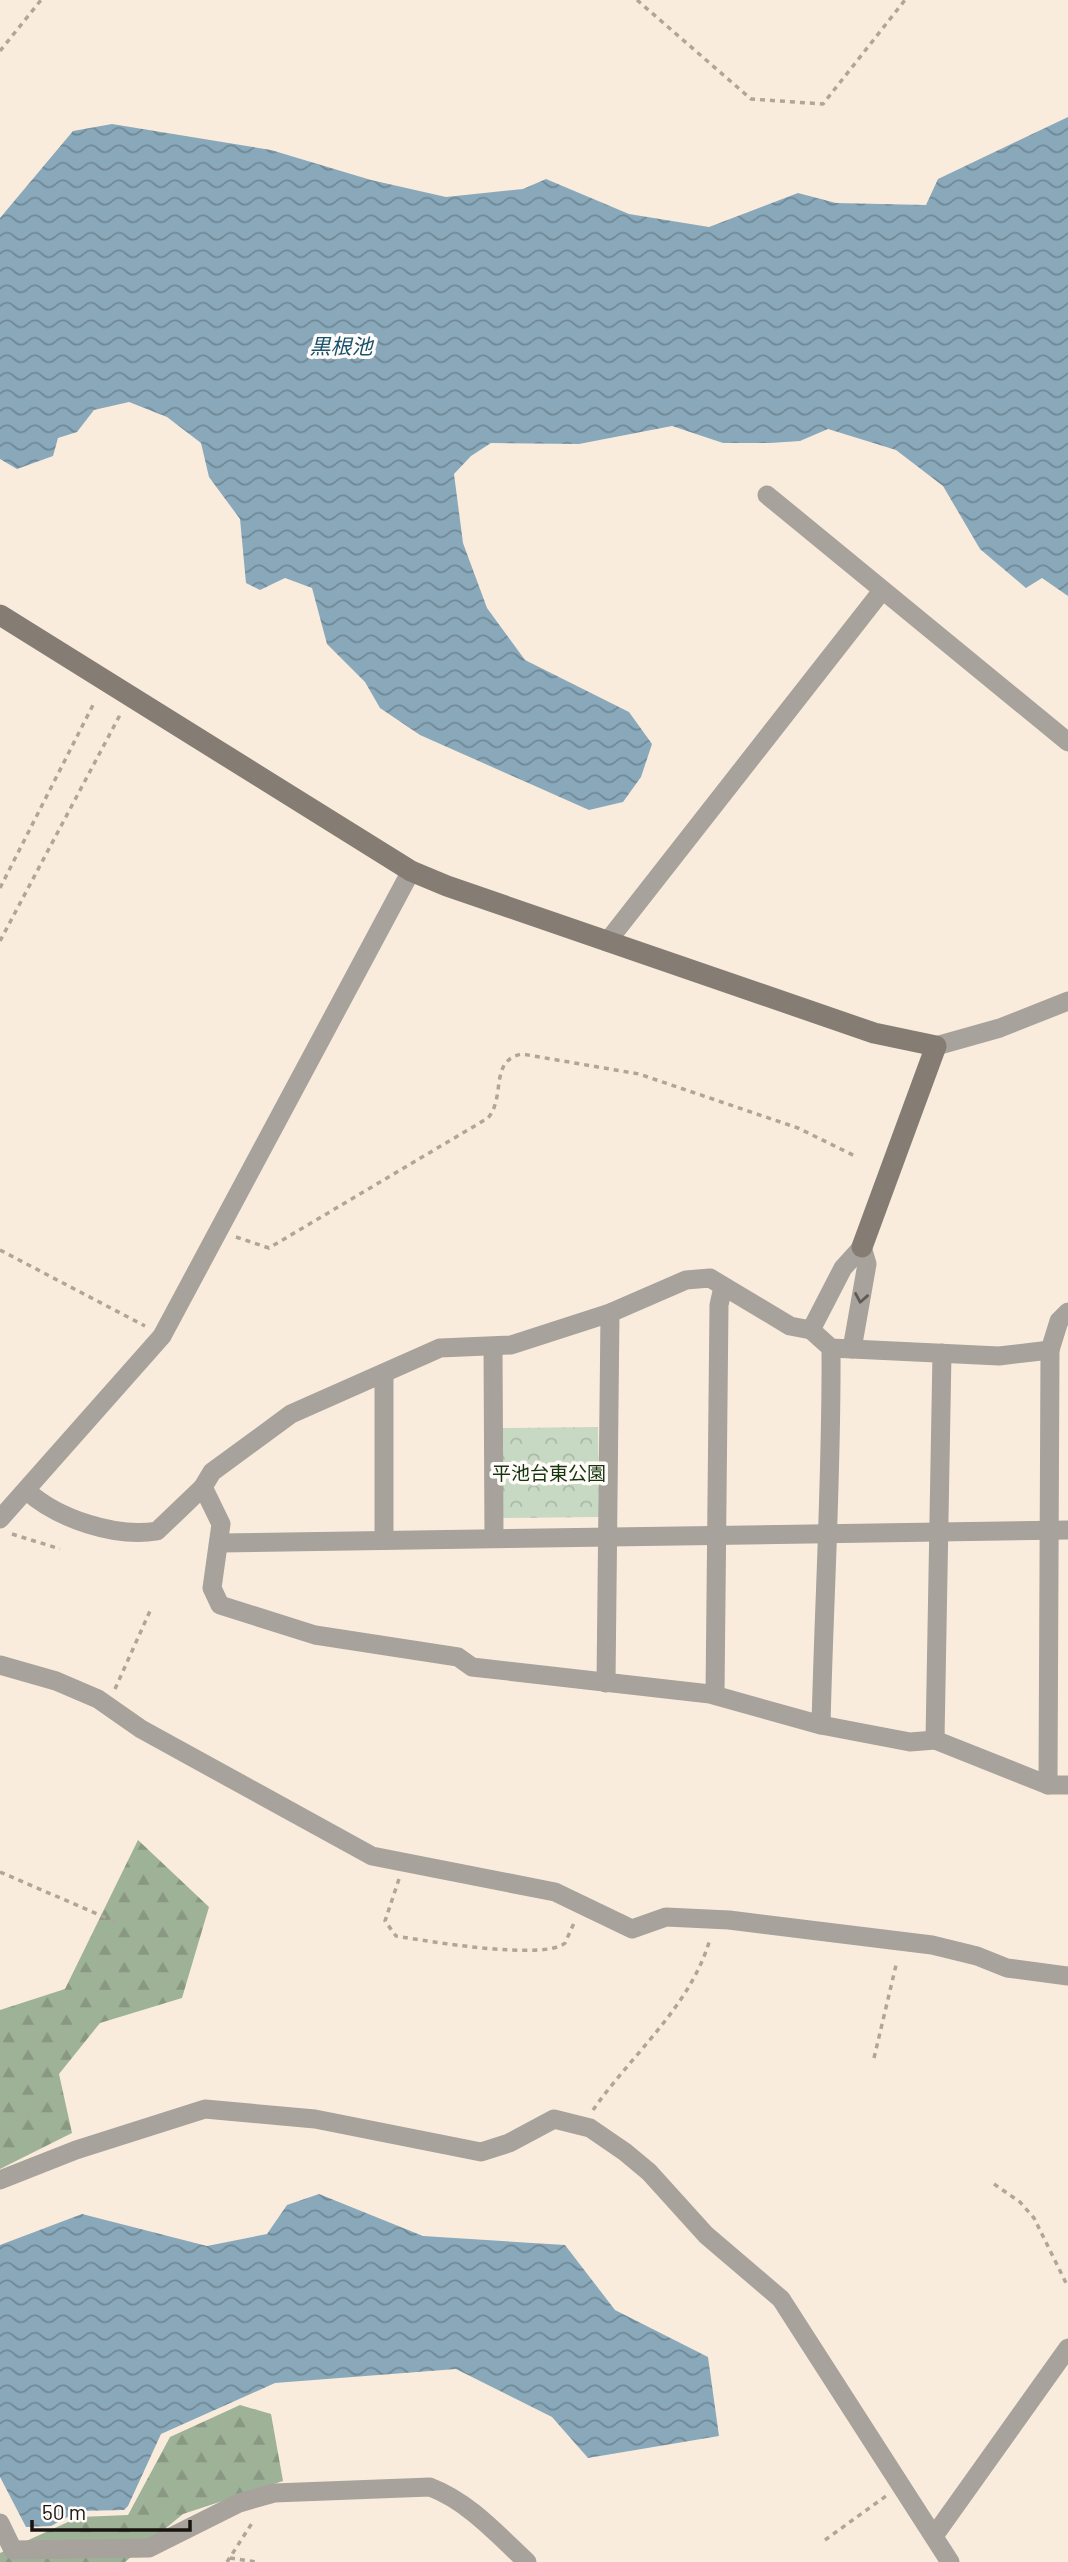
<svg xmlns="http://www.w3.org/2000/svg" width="1068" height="2562" viewBox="0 0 1068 2562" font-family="Barlow,'Noto Sans JP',sans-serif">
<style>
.forest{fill:url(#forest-firs)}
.park{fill:url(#park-crowns)}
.water{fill:url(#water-waves)}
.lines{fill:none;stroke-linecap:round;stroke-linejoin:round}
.path{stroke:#b0a599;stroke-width:3.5;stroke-dasharray:5 5;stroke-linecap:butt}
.street{stroke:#a7a29b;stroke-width:19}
.secondary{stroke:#857d73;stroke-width:21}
.oneway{stroke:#605b55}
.labels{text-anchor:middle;stroke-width:7;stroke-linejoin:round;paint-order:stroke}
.park-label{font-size:19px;fill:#17350d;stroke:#fefbf8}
.water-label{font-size:21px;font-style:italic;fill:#18536e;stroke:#fefbf8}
</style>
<defs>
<pattern id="forest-firs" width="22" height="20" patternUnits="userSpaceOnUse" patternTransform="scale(1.75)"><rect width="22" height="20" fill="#9eb298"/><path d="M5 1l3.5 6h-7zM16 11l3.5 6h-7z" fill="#889882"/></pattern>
<pattern id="park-crowns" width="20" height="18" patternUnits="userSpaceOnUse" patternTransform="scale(1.75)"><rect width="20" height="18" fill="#c8d9c3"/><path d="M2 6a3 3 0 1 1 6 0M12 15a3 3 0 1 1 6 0" fill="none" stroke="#abb9a6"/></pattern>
<pattern id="water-waves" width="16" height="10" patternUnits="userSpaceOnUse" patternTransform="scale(1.75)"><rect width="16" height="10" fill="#89a9bb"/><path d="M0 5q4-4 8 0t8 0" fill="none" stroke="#6f8896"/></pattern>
</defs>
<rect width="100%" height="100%" fill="#faecdd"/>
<g class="forest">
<polygon points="138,1840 209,1907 182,1998 100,2023 59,2074 72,2133 0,2169 0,2010 65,1989"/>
<polygon points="240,2405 271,2414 283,2481 183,2514 125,2562 0,2562 0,2553 79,2517 128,2515 170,2437"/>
</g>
<polygon class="park" points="598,1427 599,1517 501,1518 500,1428"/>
<g class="water">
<polygon points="1068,117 1068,596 1042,578 1026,588 980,549 943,486 896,450 828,429 800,441 770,443 723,443 672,426 579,444 491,443 471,456 454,474 463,543 487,608 525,660 629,712 652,744 641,777 623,802 589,810 420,735 380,708 365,682 327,644 312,588 285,578 260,590 246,583 240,519 209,477 201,443 167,417 129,402 94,410 77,432 58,438 53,456 17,469 0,459 0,218 73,131 112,124 271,150 371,180 446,197 523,189 546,179 629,214 709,227 798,193 836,203 926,205 938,179"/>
<polygon points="319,2194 423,2236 565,2245 615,2310 708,2357 719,2436 588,2458 552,2417 456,2369 275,2383 161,2434 128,2506 124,2510 79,2511 51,2526 26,2527 0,2477 0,2245 82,2214 207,2246 267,2234 287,2205"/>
</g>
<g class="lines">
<g class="path">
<polyline points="637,0 751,99 823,104 905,0"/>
<polyline points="0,51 41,0"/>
<polyline points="0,888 94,703"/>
<polyline points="0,941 121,713"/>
<path d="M236,1237L269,1248L488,1118C506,1097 489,1060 522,1054L639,1074L798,1128L857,1157"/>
<polyline points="0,1250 145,1326"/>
<polyline points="12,1534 60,1549"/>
<polyline points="115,1689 150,1611"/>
<polyline points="0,1872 116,1922"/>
<path d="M399,1879L385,1921L396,1936C426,1941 545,1961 565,1943L574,1923"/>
<polyline points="874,2058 897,1961"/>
<path d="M593,2110C632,2054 691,2006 710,1939"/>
<polyline points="994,2184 1020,2202 1034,2218 1068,2287"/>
<polyline points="825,2540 886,2496"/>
<polyline points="230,2558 256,2562"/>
<polyline points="227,2562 254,2520"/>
</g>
<g class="street">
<polyline points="767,495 1068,742"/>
<polyline points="607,942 881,592"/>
<polyline points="936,1046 1000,1028 1068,1001"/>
<polyline points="811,1330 843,1268 862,1247 867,1264 852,1349"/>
<polyline points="493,1347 494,1538"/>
<polyline points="384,1373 384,1540"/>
<polyline points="203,1487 221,1524 212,1588 220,1605 315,1635 458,1657 472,1667 710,1694 821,1725 910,1742 935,1740 1048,1785 1068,1785"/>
<path d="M27,1491C58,1519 116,1538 157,1531L203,1487L212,1472L291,1414L440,1348L511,1345L610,1313L686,1280L710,1278L790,1326L811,1330L831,1348L999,1356L1050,1350L1059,1321L1068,1312"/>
<polyline points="0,1519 162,1336 411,871"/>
<polyline points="220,1543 1068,1530"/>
<polyline points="0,1665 56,1681 98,1699 141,1729 372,1856 555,1892 632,1929 666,1917 729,1920 932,1945 977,1956 1007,1968 1068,1976"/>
<polyline points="606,1683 610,1313"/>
<polyline points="715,1695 719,1305 723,1287"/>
<path d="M821,1725C824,1599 832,1473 831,1348"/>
<polyline points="935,1740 942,1353"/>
<polyline points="1048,1785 1050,1350"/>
<polyline points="0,2180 76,2150 205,2109 315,2119 481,2152 509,2143 554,2119 590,2128 625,2152 649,2172 706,2235 781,2299 950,2562"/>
<path d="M0,2523L13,2550L149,2548L239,2503L274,2493L430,2487C469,2502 497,2534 527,2562"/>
<polyline points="934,2536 1068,2348"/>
</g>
<polyline class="secondary" points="0,615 411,871 447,886 874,1033 936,1046 862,1247"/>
</g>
<defs><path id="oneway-chevron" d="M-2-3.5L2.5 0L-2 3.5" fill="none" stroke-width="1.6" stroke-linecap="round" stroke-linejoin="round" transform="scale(1.75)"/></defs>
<use class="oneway" href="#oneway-chevron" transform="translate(861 1298) rotate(100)"/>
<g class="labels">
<g class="park-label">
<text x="549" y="1480">平池台東公園</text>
</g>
<g class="water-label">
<text x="341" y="354">黒根池</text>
</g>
</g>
<path d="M32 2520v10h158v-10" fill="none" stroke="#19140f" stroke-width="3.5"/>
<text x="42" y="2520" font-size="21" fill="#19140f" stroke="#fefbf8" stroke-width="5" paint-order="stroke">50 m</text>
</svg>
